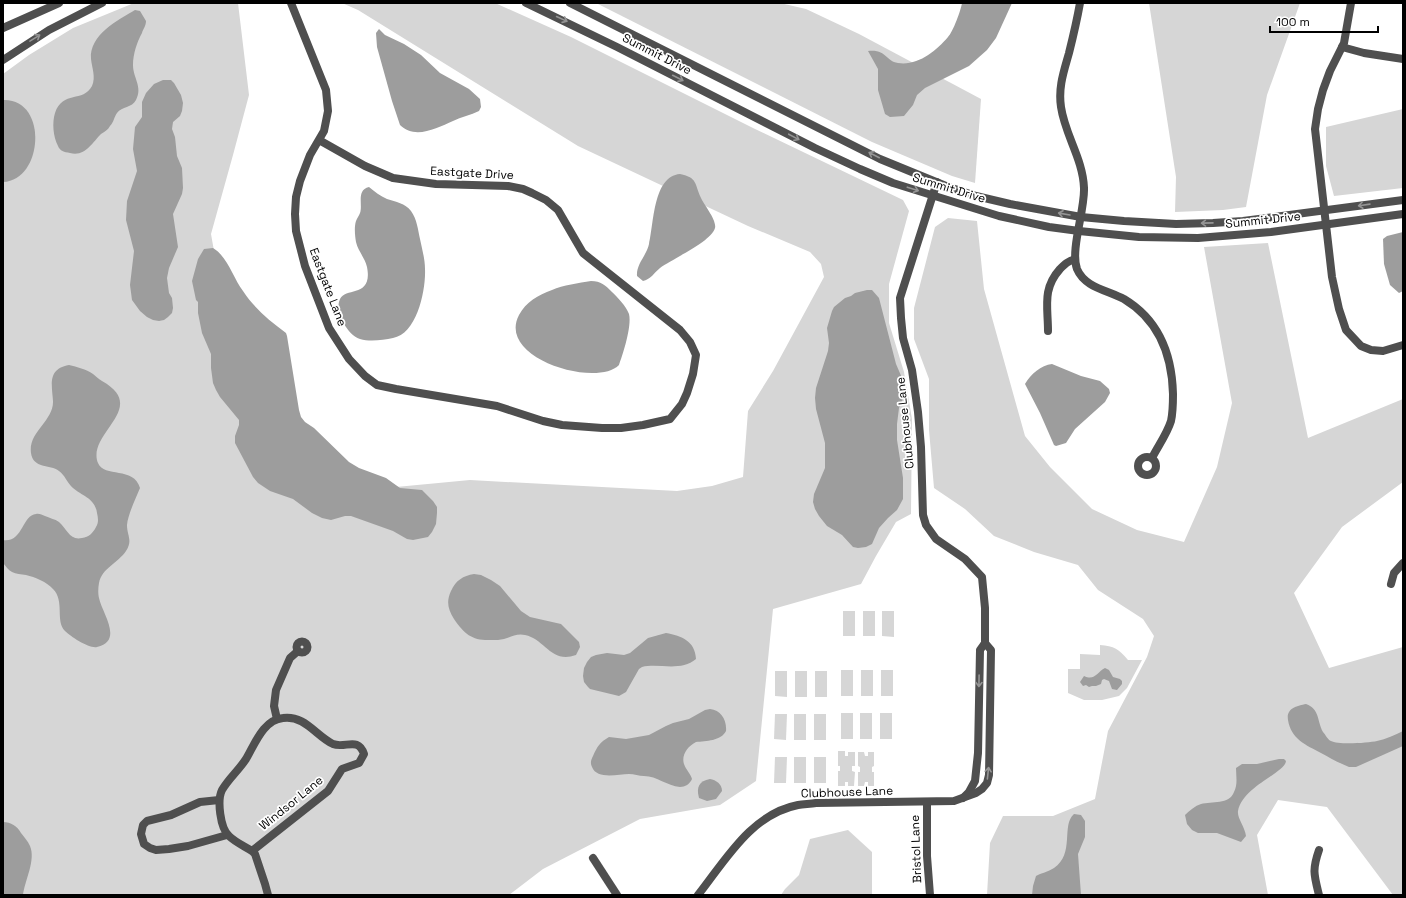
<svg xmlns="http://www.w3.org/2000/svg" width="1406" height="898" viewBox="0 0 1406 898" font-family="'Space Grotesk',sans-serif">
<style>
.green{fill:#d6d6d6}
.water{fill:#9d9d9d}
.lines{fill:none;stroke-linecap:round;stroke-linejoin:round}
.minor{stroke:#4f4f4f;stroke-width:8}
.oneway{stroke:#959595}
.labels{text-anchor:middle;stroke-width:3.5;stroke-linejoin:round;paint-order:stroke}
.street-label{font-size:12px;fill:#000;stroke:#fff}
</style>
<rect width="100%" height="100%" fill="#fff"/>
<g class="green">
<polygon points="134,3 238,3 249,95 233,155 211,234 240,397 375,489 470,480 677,491 712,486 743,477 748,411 773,371 824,277 821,264 810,252 748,226 578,146 358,10 342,3 495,3 571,37 753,128 903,200 909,211 889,284 889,323 904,372 912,419 911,514 896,522 876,556 861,584 773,609 756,781 720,805 640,819 543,869 509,895 3,895 3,74 29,55 73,28"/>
<polygon points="596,3 780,3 806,9 859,34 981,99 975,183 952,176 872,142"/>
<polygon points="1149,3 1300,3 1267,95 1246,207 1223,210 1175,212 1176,177"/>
<polygon points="1403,109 1403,188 1334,196 1326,166 1326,127"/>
<polygon points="948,218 977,221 984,289 1025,436 1050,467 1092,509 1137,530 1184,542 1217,467 1232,403 1204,247 1268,243 1308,438 1403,399 1403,482 1342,527 1294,593 1329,668 1403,647 1403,895 1393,895 1327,807 1278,800 1257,835 1268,895 987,895 990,843 1003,816 1053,816 1095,799 1108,731 1147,657 1154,636 1143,619 1098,590 1078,565 1034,552 994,536 965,509 934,488 929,430 929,379 914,339 914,308 935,227"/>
<rect x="843" y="611" width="12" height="25"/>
<rect x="863" y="611" width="12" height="25"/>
<polygon points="882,611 894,611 894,637 882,636"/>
<path d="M1100,645C1114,646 1119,649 1128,660H1142L1127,688L1119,696L1102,700H1084L1068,693V669H1080V654L1100,655Z"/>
<rect x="841" y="670" width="12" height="26"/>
<rect x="861" y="670" width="12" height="26"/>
<rect x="881" y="670" width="12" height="26"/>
<polygon points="775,671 787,671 787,697 775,696"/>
<rect x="795" y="671" width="12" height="26"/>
<rect x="815" y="671" width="12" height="26"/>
<rect x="841" y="713" width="12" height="26"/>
<rect x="860" y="713" width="12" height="26"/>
<rect x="880" y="713" width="12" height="26"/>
<polygon points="775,714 787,714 786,740 774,739"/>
<rect x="794" y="714" width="12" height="26"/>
<rect x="814" y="714" width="12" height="26"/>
<polygon points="838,751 845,751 845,756 848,756 848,752 855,752 855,766 852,766 852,771 855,772 854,786 848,786 848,782 845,782 845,786 838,786 838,771 840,771 840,766 838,766"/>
<polygon points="858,752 864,752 865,756 868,756 868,752 874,752 874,766 872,767 872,772 874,772 874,786 868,786 868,782 865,782 864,786 858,786 858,772 860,772 860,767 858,766"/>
<polygon points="775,757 787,757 786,783 774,783"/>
<rect x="794" y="757" width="12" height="26"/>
<rect x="814" y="757" width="12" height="26"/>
<polygon points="848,830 872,852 872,895 781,895 785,889 799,875 810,839"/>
</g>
<g class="water">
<path d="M962,3H1012L996,38L987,50L969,66L925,88L917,95L913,105L904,116L890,117L885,114L878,90V69L868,51C887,49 885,61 898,63C918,66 936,51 948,37C953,32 961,10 962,3Z"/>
<path d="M135,10L140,11L146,21C146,26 143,29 142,33C137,42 133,54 133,65C133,78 143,87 136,100C132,108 122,106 117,113C114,117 114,122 110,126C108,130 104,132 101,134C92,143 85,157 70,153C64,152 60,151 58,146C53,137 52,122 55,113C63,90 83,103 92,86C96,77 92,68 91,59C89,35 118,20 135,10Z"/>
<path d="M379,29L385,35L404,44L421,55L440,73L469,89L480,99L481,107L479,111C471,115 461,117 453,121C437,128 415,140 400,125L392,101L377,47L376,33Z"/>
<polygon points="163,80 171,80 174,83 181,95 183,103 182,111 180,116 173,122 172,129 175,137 177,156 182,168 183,188 182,194 173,214 178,247 169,268 167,278 169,293 172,298 173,308 172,313 168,317 164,320 159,321 153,320 147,317 140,311 132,300 130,285 134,251 126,220 127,201 137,171 133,149 135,127 142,117 142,102 146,93 154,84"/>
<path d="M3,100C48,98 44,180 3,182Z"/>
<path d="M680,174C698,178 694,183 701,198C704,205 717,220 715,228C711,242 672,259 660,268C655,272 650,280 643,281L637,276C636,264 647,255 649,244C654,224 653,176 680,174Z"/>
<path d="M369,187C375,192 380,196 387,199C396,202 405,203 411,211C417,219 418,230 420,239C422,249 425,259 425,269C426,290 417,334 393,338C383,340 370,342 360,339C348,336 334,311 340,299C346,287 373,298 367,267C365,258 358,251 356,242C355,236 354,227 356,221C357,218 359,216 360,213C363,205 356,190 369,187Z"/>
<polygon points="1403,232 1403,291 1399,293 1390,285 1384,264 1383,239 1387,236"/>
<path d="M213,248C228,257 233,278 243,291C255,309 269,320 286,333L287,336L299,410L301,417L305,422L314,428L349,462L359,468L386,478L400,488L422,490L433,501L437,507V513L436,524L432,532L428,537L413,540L407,539L393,531L351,516H345L331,520L322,518L312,513L293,499L270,491L258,483L253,477L235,443V436L239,425V420L220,397L216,390L213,383L211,368V354L202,333L198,313V302L196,300L192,281L198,259L204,249Z"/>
<path d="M591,281C601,281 605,285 612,292C618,298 626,306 629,314C632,326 623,354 619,365C597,388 496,359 519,315C526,302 538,295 552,290C563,285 579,283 591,281Z"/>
<polygon points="867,290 872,290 879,298 896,364 905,385 903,399 899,408 897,424 897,440 903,478 903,499 897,510 888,518 879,528 872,544 866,547 858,548 853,547 842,535 827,526 819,516 815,509 813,502 814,494 825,468 825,443 816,409 815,398 816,388 828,351 829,343 827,328 832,311 834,307 845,298 851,296 855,293"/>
<path d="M1052,364L1081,376L1100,381L1109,389L1110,393L1105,402L1075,429L1066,443L1056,446L1054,445L1040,413L1025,384C1031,374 1041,365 1052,364Z"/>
<path d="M69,365C77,367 86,369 93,374C96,376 98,379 102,381C150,408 86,433 98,463C104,478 134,466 140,488C136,498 128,514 127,525C127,536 133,540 126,551C118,563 102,568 99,583C98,588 98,594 99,598C102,613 124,641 97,647C90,649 71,637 65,631C55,621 65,601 53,589C47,582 35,577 26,575C21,574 16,574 12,572C8,570 6,566 3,563V540C23,543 22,515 36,514C39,513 42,515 45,516C49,518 55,519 59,522C67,529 70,541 82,538C89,537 93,533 96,527C99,522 98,518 97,513C95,498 82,496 73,488C67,483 65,475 59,471C50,464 33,469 31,453C28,432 54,421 53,401C52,385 47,369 69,365Z"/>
<path d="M474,574L481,575L491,580L500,586L521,611L530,617L561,624L579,642L580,647L576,655C551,664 545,639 525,635C517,633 511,637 504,639C500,640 496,640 492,640C473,641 465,635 454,619C448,609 446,602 451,591C456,580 463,576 474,574Z"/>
<path d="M666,633C682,636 695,641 696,659C681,672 659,663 642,667L639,669L626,692L619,696L590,689L588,687L584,682L583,676L584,668L587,662L591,657L596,655L607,653L624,655L630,653L648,638Z"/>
<path d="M1105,668L1109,670L1113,677L1120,679L1122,681V684L1117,690L1112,689L1109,681L1104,679L1102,680L1101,684L1096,686H1092L1089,687L1086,685L1083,686L1080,682L1084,676C1095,681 1097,672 1105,668Z"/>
<path d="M1306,704C1320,709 1317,721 1323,732C1325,734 1328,740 1331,741C1338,745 1368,743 1377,741C1386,739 1395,735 1403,731V746L1356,767H1349C1339,763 1330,758 1321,753C1306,745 1291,739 1288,720C1286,708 1297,706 1306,704Z"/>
<path d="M710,709C721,710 727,720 726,731C721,741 706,741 696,742C688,746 681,755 684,764C686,770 691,774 692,779C690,784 685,787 680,787C667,786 657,776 644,776C639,776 634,774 629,774C618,774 597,780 592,767C590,763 591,760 593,756C597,747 600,742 609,737L626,739L649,735L666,726L673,723L689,719L705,710Z"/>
<path d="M1279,759H1284L1286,761C1285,773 1243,786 1238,811C1237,818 1245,827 1246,836L1241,842L1217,833H1198L1192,830L1187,824L1185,815C1190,810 1195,806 1201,804C1212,801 1229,805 1234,792C1238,784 1236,776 1236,768L1242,764H1257Z"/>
<path d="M710,779C716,780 722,784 722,791L716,799L707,801L699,798C696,787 699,781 710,779Z"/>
<path d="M1074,814L1081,815L1085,821V837L1078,854L1081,895H1032L1033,886L1036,876C1041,873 1048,872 1054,868C1075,854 1061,825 1074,814Z"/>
<path d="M3,822C11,822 17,826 21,833C24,837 28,841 30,846C36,860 25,880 23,895H3Z"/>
</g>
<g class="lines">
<g class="minor">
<polyline points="291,3 326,90 328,111 324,131 310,155 300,181 296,197 295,214 296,231 305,266 329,328 349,359 365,376 377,385 396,389 497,406 543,421 562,425 602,428 621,428 643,425 670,419 682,404 687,393 693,374 696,355 690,342 680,330 583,253 558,210 546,200 532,193 523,189 508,186 436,184 393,178 365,166 319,140"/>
<polyline points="526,3 617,47 815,148 860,169 893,183 999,216 1049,227 1079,231 1139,237 1198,238 1271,232 1403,214"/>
<polyline points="570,3 880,159 946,186 976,196 1010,204 1081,217 1124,221 1176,224 1213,223 1243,221 1403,200"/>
<path d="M1080,3C1077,20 1073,37 1069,53C1064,71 1058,87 1061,107C1065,135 1083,159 1084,188C1085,210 1070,250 1077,269C1085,288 1108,290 1124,299C1159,320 1172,354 1173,394C1173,403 1173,412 1171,421C1167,434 1158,446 1152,458"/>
<polyline points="1351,3 1344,43 1330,71 1323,90 1318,109 1315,129 1332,277 1339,309 1346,330 1361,346 1371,350 1383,351 1403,345"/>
<polyline points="3,28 59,3"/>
<polyline points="1342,47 1364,53 1403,59"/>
<polyline points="3,60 49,30 102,3"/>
<polyline points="937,182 900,298 901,318 903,338 912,370 918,412 921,447 923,515 926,525 936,539 965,559 982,577 985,608 985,643 980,650 978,753 975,781 969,792 963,798"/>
<path d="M1048,331C1048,307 1042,289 1060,269C1065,264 1068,261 1075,259"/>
<circle cx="1147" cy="466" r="9"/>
<polyline points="1391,584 1394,573 1403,563"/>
<circle cx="302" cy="647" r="5.5"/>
<polyline points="277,719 274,706 276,690 290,658 298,651"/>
<polyline points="219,800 200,802 171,815 147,821 143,825 141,834 144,844 150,848 156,850 169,849 188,846 227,835"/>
<polyline points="927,802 927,856 930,895"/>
<path d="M1319,850C1312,870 1314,875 1319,895"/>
<path d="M252,851L328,791L342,769L359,763L364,754C358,736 345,749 333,744C316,736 305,715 283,718C263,720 255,744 246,759C239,770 229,778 222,790C217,800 220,828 229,836C235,842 244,846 252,851L255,854L265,884L268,895"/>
<polyline points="593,858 617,895"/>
<path d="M698,895C725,861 751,814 798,805C804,804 810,804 816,803L954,801L976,793L982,789L987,783L989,775L991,650L985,643"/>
</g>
</g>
<defs><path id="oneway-shaft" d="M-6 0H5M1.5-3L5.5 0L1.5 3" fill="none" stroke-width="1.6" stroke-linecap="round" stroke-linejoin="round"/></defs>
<g class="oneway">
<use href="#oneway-shaft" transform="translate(562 19) rotate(25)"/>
<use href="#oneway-shaft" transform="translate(35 38) rotate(-32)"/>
<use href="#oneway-shaft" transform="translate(678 78) rotate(27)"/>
<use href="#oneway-shaft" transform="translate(794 137) rotate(28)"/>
<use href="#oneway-shaft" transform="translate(874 155) rotate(-153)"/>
<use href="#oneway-shaft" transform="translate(913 189) rotate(18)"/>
<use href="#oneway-shaft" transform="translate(1364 205) rotate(172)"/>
<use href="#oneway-shaft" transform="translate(1064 214) rotate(-170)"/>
<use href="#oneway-shaft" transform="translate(1207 223) rotate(179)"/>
<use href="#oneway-shaft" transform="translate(979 681) rotate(91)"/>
<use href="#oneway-shaft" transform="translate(988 773) rotate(-84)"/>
</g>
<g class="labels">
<g class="street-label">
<text transform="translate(657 54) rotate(27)" y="4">Summit Drive</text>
<text transform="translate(472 173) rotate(3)" y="4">Eastgate Drive</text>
<text transform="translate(949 188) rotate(17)" y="4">Summit Drive</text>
<text transform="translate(1263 220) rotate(-6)" y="4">Summit Drive</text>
<text transform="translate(328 287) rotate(69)" y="4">Eastgate Lane</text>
<text transform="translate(905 423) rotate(-96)" y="4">Clubhouse Lane</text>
<text transform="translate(847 792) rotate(-2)" y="4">Clubhouse Lane</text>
<text transform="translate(291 803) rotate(-39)" y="4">Windsor Lane</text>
<text transform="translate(916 849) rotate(-92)" y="4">Bristol Lane</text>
</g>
</g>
<rect width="1406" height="898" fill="none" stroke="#000000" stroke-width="8"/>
<path d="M1270 26v6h108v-6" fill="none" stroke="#000000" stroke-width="2"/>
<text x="1276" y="26" font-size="12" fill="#000000" stroke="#ffffff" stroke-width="3" paint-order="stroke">100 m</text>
</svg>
